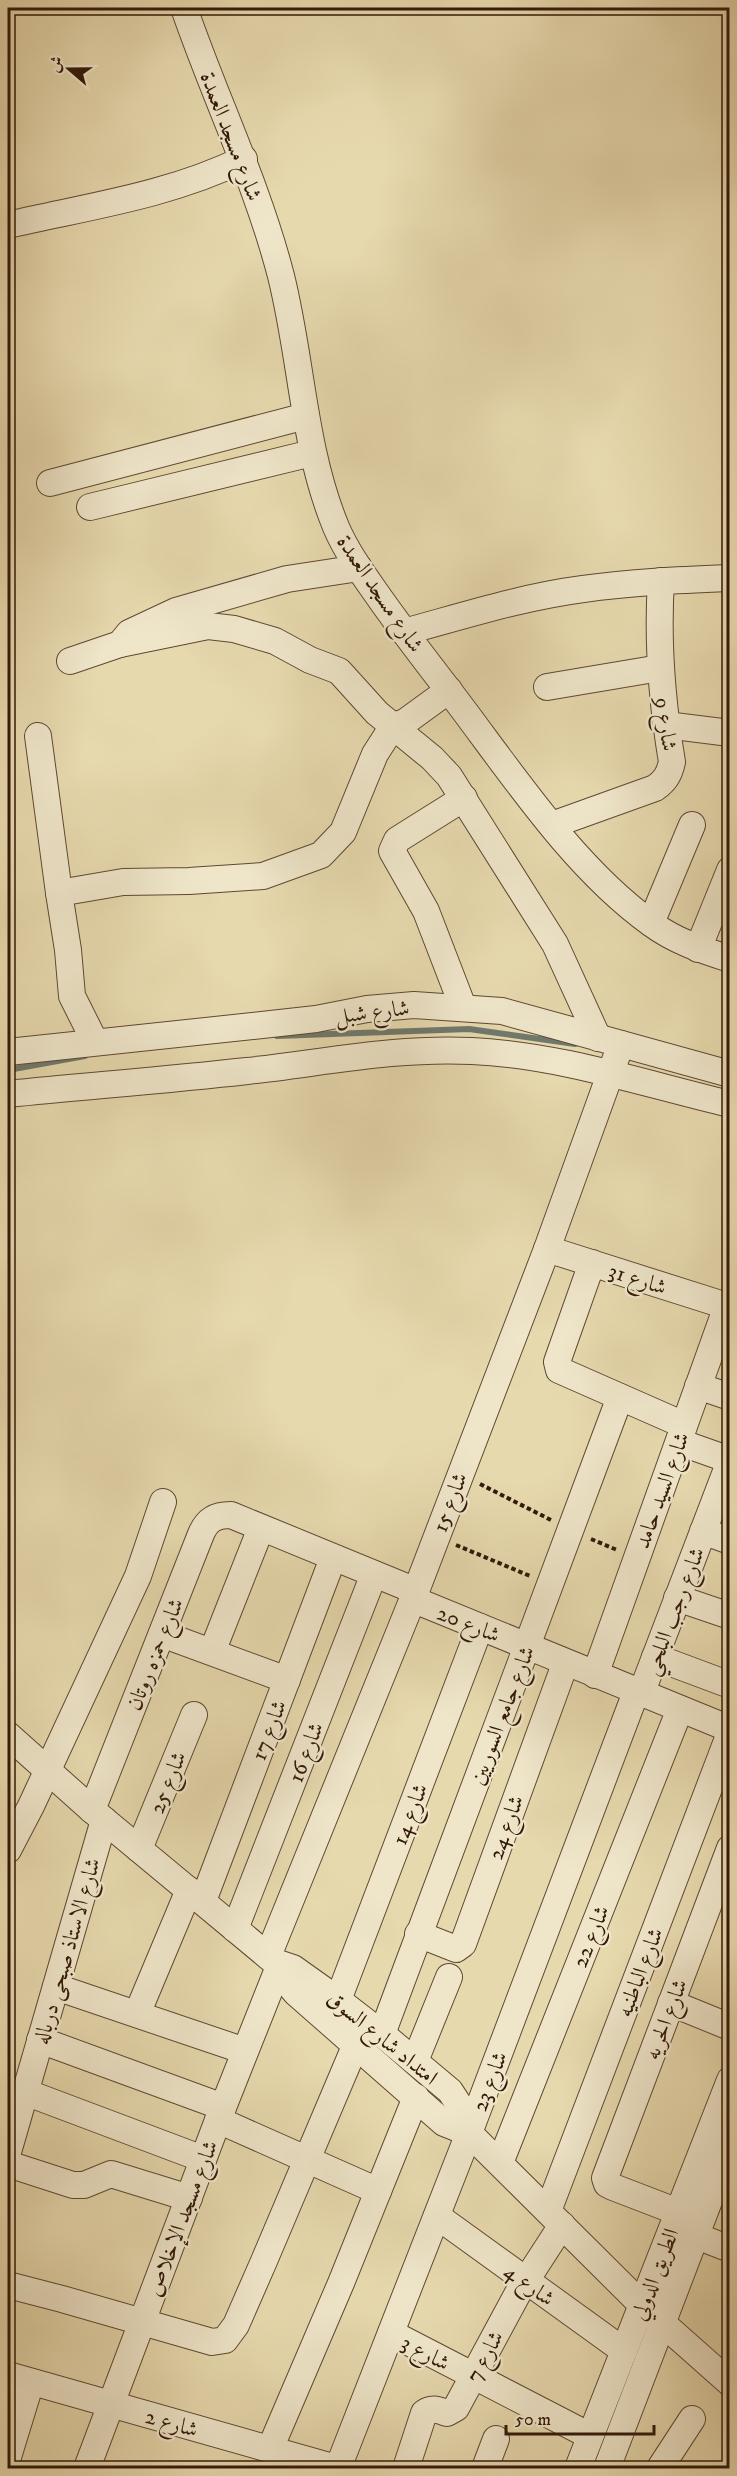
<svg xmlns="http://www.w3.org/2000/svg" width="737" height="2476" viewBox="0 0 737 2476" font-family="'IM FELL DW Pica',Amiri,serif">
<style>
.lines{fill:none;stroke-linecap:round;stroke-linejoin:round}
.stream{stroke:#6f796d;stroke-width:6}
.minor-casing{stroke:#5f4832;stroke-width:28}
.path{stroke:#321809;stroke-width:4;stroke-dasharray:4.5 3;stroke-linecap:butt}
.minor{stroke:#efe6ca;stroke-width:26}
.labels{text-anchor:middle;stroke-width:4.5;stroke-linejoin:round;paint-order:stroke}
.street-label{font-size:22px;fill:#321809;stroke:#efe6ca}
</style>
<rect width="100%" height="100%" fill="#e7d9ae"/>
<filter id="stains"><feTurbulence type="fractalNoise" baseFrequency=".00333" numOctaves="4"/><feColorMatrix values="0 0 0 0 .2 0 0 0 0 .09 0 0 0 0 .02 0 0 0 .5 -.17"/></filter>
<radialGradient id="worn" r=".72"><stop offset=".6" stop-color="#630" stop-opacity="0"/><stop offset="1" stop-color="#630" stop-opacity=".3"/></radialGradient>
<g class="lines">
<g class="stream">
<polyline points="277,1036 469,1029 575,1044"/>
<polyline points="8,1070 85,1056"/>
</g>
<g class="minor-casing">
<g id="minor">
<path d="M184,8C215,98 257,183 281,276C302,360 303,447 336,527C347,553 365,577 381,600C403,631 426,661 450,692C509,769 572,867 652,924C675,941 702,950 730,959"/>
<path d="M8,225C90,206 167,196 244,159"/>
<polyline points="50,483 306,416"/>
<polyline points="90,507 312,453"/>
<path d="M404,632C463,616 522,597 583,589C631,582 681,580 730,578"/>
<polyline points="120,644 208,626 234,629 275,641 310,660 339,671 377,713 432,758 449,776 555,944 598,1038"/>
<polyline points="70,661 120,644 129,633 176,611 287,579 359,568"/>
<polyline points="547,687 660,668"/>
<polyline points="666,725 730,733"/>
<polyline points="38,736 59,893"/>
<path d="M552,825L655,788C665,781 669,775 672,762C662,702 657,642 661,581"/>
<polyline points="651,923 692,825"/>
<polyline points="698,949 730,870"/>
<polyline points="463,1007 426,911 392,851 397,840 464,798"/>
<polyline points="95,1042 72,996 68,950 59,893 123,882 189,881 263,876 321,855 343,832 375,754 393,726 405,722 449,690"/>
<polyline points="8,1052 262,1025 316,1019 367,1009 414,1005 502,1011 730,1074"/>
<path d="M8,1094C87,1086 167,1080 247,1071C321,1063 397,1047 472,1051C560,1055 645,1084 730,1104"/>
<polyline points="547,1249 730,1307"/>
<polyline points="592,1263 557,1362 559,1370 684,1425"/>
<polyline points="698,1386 730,1397"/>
<polyline points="679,1442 730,1460"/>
<polyline points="703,1531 730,1541"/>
<polyline points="677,1598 730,1616"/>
<polyline points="412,1599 730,1729"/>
<polyline points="162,1634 287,1680"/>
<polyline points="212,1652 261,1528"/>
<polyline points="655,1657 730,1685"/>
<polyline points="595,1675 727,1306"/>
<polyline points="641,1694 730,1461"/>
<polyline points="8,1735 92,1810 275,1962 293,1968 338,2000 382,2034 450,2091 463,2111 469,2133"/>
<path d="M92,1810L201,1534C207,1520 215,1515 231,1515L416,1591"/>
<polyline points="139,1849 194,1715"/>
<polyline points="8,1850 31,1806 138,1576 163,1502"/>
<polyline points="203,1901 333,1558"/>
<polyline points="235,1929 374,1574"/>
<polyline points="418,1934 456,1949 463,1944 565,1664"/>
<polyline points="268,1956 416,1591 547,1249 621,1044"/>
<polyline points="275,1962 282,1976 296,1993 444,2123 469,2133 642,2305 730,2383"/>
<polyline points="56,1987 245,2051"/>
<polyline points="338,2000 480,1627"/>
<polyline points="671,2003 730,2027"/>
<polyline points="137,2014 189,1890"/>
<polyline points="382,2034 620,1397"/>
<polyline points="40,2040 223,2107"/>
<polyline points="415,2061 449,1977"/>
<polyline points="25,2092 203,2159"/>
<polyline points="218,2120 378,2191"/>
<polyline points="8,2152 104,1820"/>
<polyline points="500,2163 680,1709"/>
<polyline points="8,2164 73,2185 84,2185 111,2174 189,2198"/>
<polyline points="548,2211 730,1733"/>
<polyline points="678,2212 613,2187 607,2184 605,2178 730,1848"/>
<polyline points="437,2216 624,2351"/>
<polyline points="694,2235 730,2249"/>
<polyline points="8,2285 62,2299 212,2342 225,2340 236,2325 264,2261 356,2044"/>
<polyline points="391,2333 590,2436"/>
<polyline points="8,2375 336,2468"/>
<polyline points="270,2449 341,2283 416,2097"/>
<polyline points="8,2457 31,2382"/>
<polyline points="87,2468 218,2120 278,1969"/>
<polyline points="338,2468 469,2133 636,1692"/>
<path d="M406,2468L424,2413C432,2407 438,2410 447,2413L456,2408L518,2293L562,2225"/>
<polyline points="485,2468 496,2439"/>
<polyline points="578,2468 730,2080"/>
<polyline points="607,2468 730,2146"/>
<polyline points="660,2468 692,2419"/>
</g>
</g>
<g class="path">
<polyline points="480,1484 551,1520"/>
<polyline points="591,1539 617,1550"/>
<polyline points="456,1545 530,1576"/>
</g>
<use href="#minor" class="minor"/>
</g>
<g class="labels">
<g class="street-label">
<text transform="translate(232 136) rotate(69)" y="8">شارع مسجد العمدة</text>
<text transform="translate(381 593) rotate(56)" y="8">شارع مسجد العمدة</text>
<text transform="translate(667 724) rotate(82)" y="8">شارع 9</text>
<text transform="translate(372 1011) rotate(-7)" y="8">شارع شبل</text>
<text transform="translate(638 1278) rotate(18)" y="8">شارع 31</text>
<text transform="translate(661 1490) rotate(-70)" y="8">شارع السيد حامد</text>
<text transform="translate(449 1502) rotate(-69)" y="8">شارع 15</text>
<text transform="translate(673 1611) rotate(-69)" y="8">شارع رجب البلحي</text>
<text transform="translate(469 1623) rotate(22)" y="8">شارع 20</text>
<text transform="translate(154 1654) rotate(-68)" y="8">شارع حمزه روتان</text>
<text transform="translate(501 1715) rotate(-69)" y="8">شارع جامع السوريين</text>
<text transform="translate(268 1730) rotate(-69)" y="8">شارع 17</text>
<text transform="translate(305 1752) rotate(-69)" y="8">شارع 16</text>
<text transform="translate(167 1782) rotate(-68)" y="8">شارع 25</text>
<text transform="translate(409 1814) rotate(-69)" y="8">شارع 14</text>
<text transform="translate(505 1827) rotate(-70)" y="8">شارع 24</text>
<text transform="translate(590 1936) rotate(-68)" y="8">شارع 22</text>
<text transform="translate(66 1951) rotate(-74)" y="8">شارع الاستاذ صبحى درباله</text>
<text transform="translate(639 1972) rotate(-69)" y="8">شارع الباطنيه</text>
<text transform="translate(665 2019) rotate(-69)" y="8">شارع الحريه</text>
<text transform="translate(383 2037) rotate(39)" y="8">امتداد شارع السوق</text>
<text transform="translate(489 2081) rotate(-69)" y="8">شارع 23</text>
<text transform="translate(181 2218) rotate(-69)" y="8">شارع مسجد الإخلاص</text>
<text transform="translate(654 2274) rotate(-69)" y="8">الطريق الدولي</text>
<text transform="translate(530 2284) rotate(36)" y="8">شارع 4</text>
<text transform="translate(426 2352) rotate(28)" y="8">شارع 3</text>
<text transform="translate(484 2356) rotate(-62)" y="8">شارع 7</text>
<text transform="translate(172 2422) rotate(16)" y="8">شارع 2</text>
</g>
</g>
<rect width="737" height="2476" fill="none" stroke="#e7d9ae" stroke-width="30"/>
<rect x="9" y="9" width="719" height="2458" fill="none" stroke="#321809" stroke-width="3"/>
<rect x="15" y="15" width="707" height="2446" fill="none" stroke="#321809" stroke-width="1.5"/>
<g transform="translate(69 69) rotate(290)" stroke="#efe6ca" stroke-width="4.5" paint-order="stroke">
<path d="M0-4.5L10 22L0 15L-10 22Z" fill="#321809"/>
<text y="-9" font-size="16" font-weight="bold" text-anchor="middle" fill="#321809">ش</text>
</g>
<path d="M506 2425v9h148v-9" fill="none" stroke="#321809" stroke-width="3"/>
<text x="515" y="2425" font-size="18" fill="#321809" stroke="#efe6ca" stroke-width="4.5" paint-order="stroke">50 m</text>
<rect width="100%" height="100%" filter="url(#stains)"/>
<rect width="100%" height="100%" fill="url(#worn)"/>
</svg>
